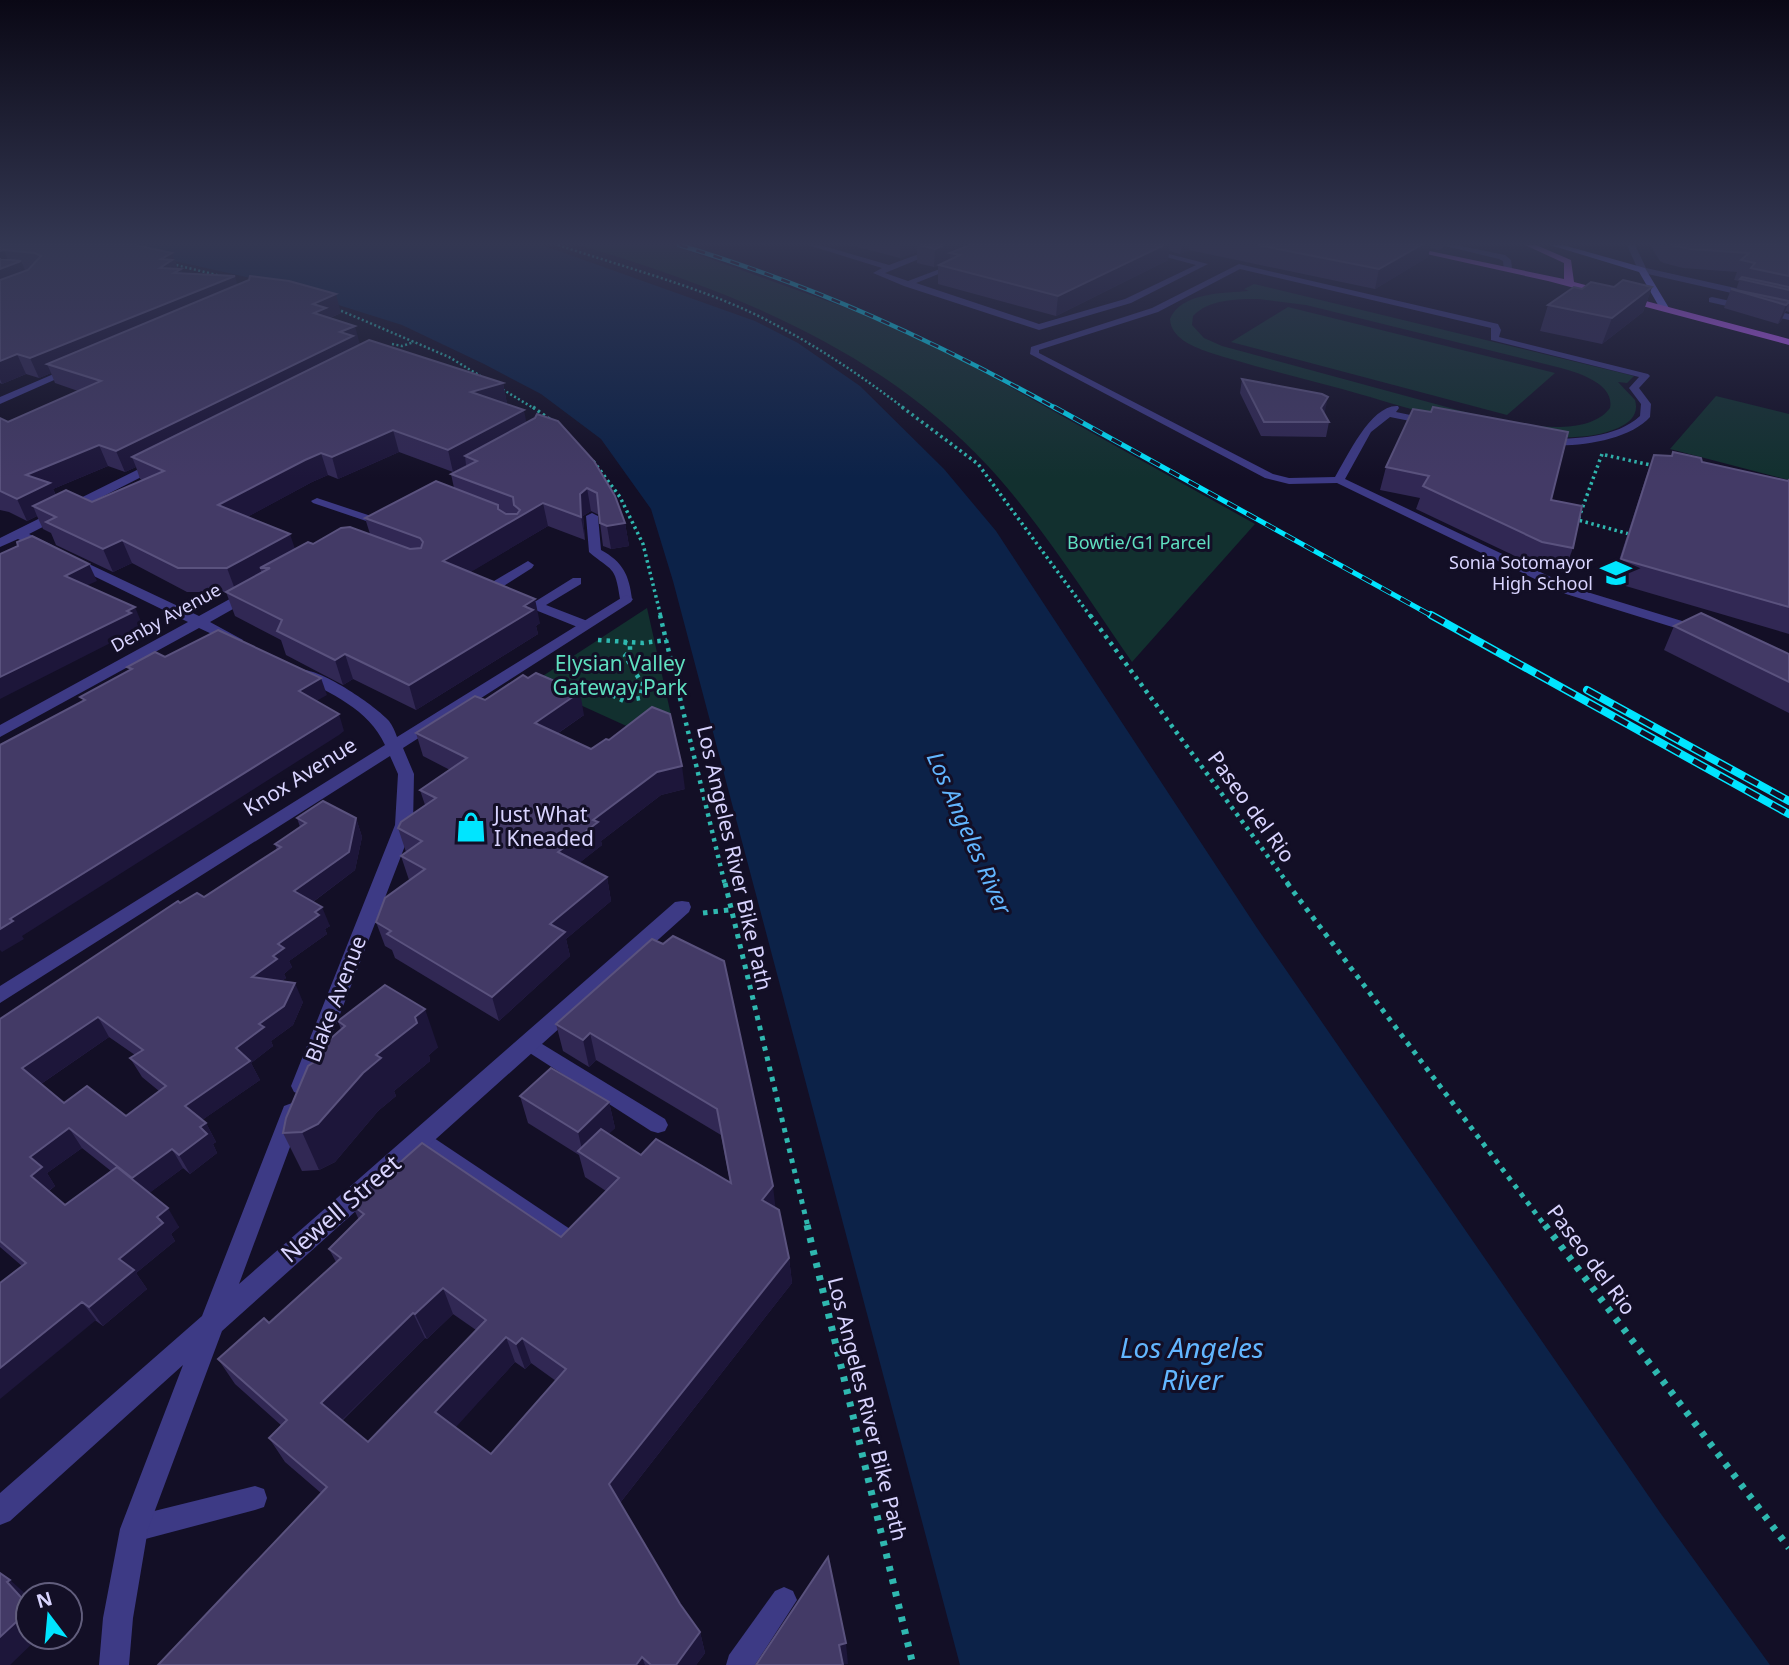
<svg xmlns="http://www.w3.org/2000/svg" width="1789" height="1665" viewBox="0 0 1789 1665" font-family="'Noto Sans',sans-serif">
<style>
.green{fill:#12302f;fill-rule:evenodd}
.water{fill:#0c2248}
.lines{fill:none;stroke-linecap:round;stroke-linejoin:round}
.path-far4{stroke:#2fb8b0;stroke-width:2.5;stroke-dasharray:2 2.5;stroke-linecap:butt}
.path-far3{stroke:#2fb8b0;stroke-width:3.5;stroke-dasharray:2.5 3.5;stroke-linecap:butt}
.path-far2{stroke:#2fb8b0;stroke-width:4.5;stroke-dasharray:3.5 5;stroke-linecap:butt}
.path-far1{stroke:#2fb8b0;stroke-width:5;stroke-dasharray:4.5 6;stroke-linecap:butt}
.path{stroke:#2fb8b0;stroke-width:7;stroke-dasharray:5 8;stroke-linecap:butt}
.service{fill:#3d3a85;fill-rule:evenodd}
.minor{fill:#3d3a85;fill-rule:evenodd}
.tertiary{fill:#3d3a85;fill-rule:evenodd}
.secondary{fill:#6f6bff;fill-rule:evenodd}
.primary{fill:#c25bff;fill-rule:evenodd}
.rail-far2-casing{stroke:#00e5ff;stroke-width:4.5}
.rail-far1-casing{stroke:#00e5ff;stroke-width:5}
.rail-casing{stroke:#00e5ff;stroke-width:8}
.rail-far2{stroke:#130f26;stroke-width:2.5;stroke-dasharray:9;stroke-linecap:butt}
.rail-far1{stroke:#130f26;stroke-width:3.5;stroke-dasharray:11;stroke-linecap:butt}
.rail{stroke:#130f26;stroke-width:5;stroke-dasharray:15;stroke-linecap:butt}
.wall{fill:#312854;fill-rule:evenodd}
.shaded-wall{fill:#1d163a}
.building{fill:#433a66;stroke:#5a527e;stroke-width:2;fill-rule:evenodd}
.labels{text-anchor:middle;stroke-width:6;stroke-linejoin:round;paint-order:stroke}
.far-park-label{font-size:18px;fill:#5fe0c0;stroke:#130f26}
.far-poi-label{font-size:18px;fill:#d9d4ff;stroke:#130f26;text-anchor:end}
.far-street-label{font-size:18px;fill:#d9d4ff;stroke:#130f26}
.park-label{font-size:21px;fill:#5fe0c0;stroke:#130f26}
.street-label{font-size:21px;fill:#d9d4ff;stroke:#130f26}
.poi-label{font-size:21px;fill:#d9d4ff;stroke:#130f26;text-anchor:start}
.water-label{font-size:23px;font-style:italic;fill:#62b6ff;stroke:#130f26}
.near-street-label{font-size:24px;fill:#d9d4ff;stroke:#130f26}
.near-water-label{font-size:28px;font-style:italic;fill:#62b6ff;stroke:#130f26}
</style>
<rect width="100%" height="100%" fill="#130f26"/>
<g class="green">
<path d="M579,245H672L855,311L953,355L1255,524L1132,662C1086,596 1043,526 988,466C880,349 728,289 579,245Z"/>
<path d="M1254,284L1634,376L1627,383L1618,382L1635,400C1639,414 1631,422 1618,428C1550,458 1412,408 1342,389C1297,377 1252,366 1208,352C1192,346 1171,338 1170,319C1181,292 1225,293 1249,291L1244,289ZM1259,299L1306,305L1561,368C1579,373 1615,384 1610,408C1587,439 1519,424 1487,418L1222,346L1204,338L1192,325L1193,316C1209,299 1237,299 1259,299Z"/>
<polygon points="1288,307 1555,373 1507,415 1231,342"/>
<polygon points="1716,396 1789,414 1789,480 1670,449"/>
<polygon points="647,608 671,715 644,734 532,683"/>
</g>
<polygon class="water" points="104,245 542,245 755,321 798,343 860,386 944,469 996,531 1257,928 1661,1514 1770,1665 960,1665 673,581 651,509 601,439 541,394 484,364 402,325 259,280"/>
<g class="lines">
<g class="path-far4">
<path d="M558,245C626,268 712,290 774,324C820,348 863,377 905,409"/>
<polyline points="172,264 221,276"/>
<polyline points="337,309 449,357 535,409"/>
<polyline points="392,344 402,346 414,342"/>
</g>
<g class="path-far3">
<polyline points="533,407 552,421"/>
<polyline points="902,407 978,464 1091,617"/>
<polyline points="1602,454 1578,520 1633,535"/>
<polyline points="1605,455 1655,466"/>
<polyline points="593,461 620,497 643,544 661,617"/>
</g>
<g class="path-far2">
<polyline points="660,615 725,885"/>
<polyline points="1090,615 1289,885"/>
<polyline points="598,640 643,643 667,640"/>
<polyline points="547,680 593,686 624,701 640,698 643,685 625,656 630,651 630,644 623,642"/>
</g>
<g class="path-far1">
<polyline points="725,883 808,1227"/>
<polyline points="1287,883 1546,1227"/>
<polyline points="703,913 729,910"/>
</g>
<g class="path">
<polyline points="807,1225 913,1665"/>
<polyline points="1545,1225 1789,1548"/>
</g>
<g class="service">
<polygon points="808,245 820,245 889,265 943,245 953,245 885,273 908,281 961,261 961,265 916,283 1039,324 1125,299 1196,265 1121,245 1134,245 1208,264 1131,303 1039,330 904,286 873,273 882,268"/>
<path d="M1239,264L1498,324L1501,330L1499,337L1648,374L1650,376L1639,388L1651,404L1650,417C1629,441 1571,449 1540,444V440L1544,439C1576,439 1616,438 1640,416L1641,404L1629,388L1639,377L1491,340V328L1240,269L1158,312L1039,350V353L1273,474L1289,478L1335,477C1347,457 1371,404 1398,406L1399,408L1396,412L1434,420V424L1430,425L1390,417L1371,432L1345,479L1574,588L1705,628V634H1695L1566,594L1337,483L1289,484L1265,478L1030,354L1031,347L1152,308Z"/>
<polygon points="1712,297 1789,314 1789,320 1709,302 1709,298"/>
<polygon points="317,498 383,520 385,522 383,524 375,524 313,503 311,501"/>
<path d="M592,513L598,516L601,550C623,562 629,575 632,599L630,602L626,603L620,599C615,564 612,572 589,552L586,516Z"/>
<polygon points="528,561 534,565 532,568 502,587 536,601 573,578 581,578 581,584 546,605 590,622 590,628 580,628 491,592 489,589 494,581"/>
<polygon points="529,1036 665,1119 668,1125 665,1131 658,1133 651,1131 522,1048 520,1043 522,1038"/>
<polygon points="422,1130 570,1229 574,1236 570,1243 563,1245 556,1243 415,1144 412,1138 415,1132"/>
<polygon points="255,1486 264,1489 267,1498 264,1507 255,1510 134,1542 125,1538 121,1529 125,1520 134,1516"/>
<polygon points="784,1587 793,1591 797,1600 755,1665 726,1665 729,1655 775,1591"/>
</g>
<g class="minor">
<polygon points="1441,245 1456,245 1505,255 1511,260 1512,268 1504,270 1503,261 1499,259"/>
<polygon points="70,367 79,369 0,404 0,397"/>
<polygon points="159,459 163,460 163,466 29,534 52,545 52,551 42,551 18,539 0,547 0,538"/>
<polygon points="72,556 199,616 246,590 256,590 256,596 210,622 243,640 241,643 231,643 199,628 0,737 0,725 188,622 67,563 67,557"/>
<path d="M626,595L633,599L631,602L403,748L414,774L413,825L310,1092L302,1095L294,1092L291,1086L395,825L398,774L390,756L0,1003V986L385,745C369,709 330,693 297,676L294,673L297,670C316,665 376,706 389,721C393,726 395,732 397,737Z"/>
<polygon points="682,901 689,902 691,907 689,912 222,1331 148,1529 133,1618 129,1665 99,1665 103,1618 120,1529 183,1365 10,1521 0,1525 0,1493 202,1316 284,1106 292,1103 300,1106 303,1112 239,1284 675,902"/>
</g>
<polygon class="tertiary" points="1627,245 1635,245 1646,268 1789,300 1789,306 1639,272"/>
<polygon class="secondary" points="1550,245 1563,245 1645,268 1669,308 1661,310 1639,272"/>
<polygon class="primary" points="1386,245 1401,245 1564,279 1564,263 1525,245 1536,245 1571,260 1574,282 1789,339 1789,345 1548,281"/>
<g class="rail-far2-casing">
<path id="rail-far2" d="M679,245C815,286 933,340 1057,409"/>
</g>
<g class="rail-far1-casing">
<polyline id="rail-far1" points="1054,407 1434,617"/>
</g>
<g class="rail-casing">
<g id="rail">
<polyline points="1431,615 1789,814"/>
<polyline points="1587,690 1789,801"/>
</g>
</g>
<use href="#rail-far2" class="rail-far2"/>
<use href="#rail-far1" class="rail-far1"/>
<use href="#rail" class="rail"/>
</g>
<g class="wall">
<path d="M0,245L172,253L178,269H181L182,274L238,285L341,313L330,318L360,344L503,383L507,404L526,423L535,418L625,523L629,546L611,549L603,546L599,515L591,511L583,516L585,540L548,526L470,572L540,623L536,626L538,634L416,710L353,679L343,685L286,655L281,640L235,616L226,592H187L132,563L113,572L56,545L51,533L43,529L37,516L27,521L9,512L0,510V418L8,422L78,391L55,383L51,373L39,378L26,374L2,384L0,383ZM399,452L453,472L466,465L467,466L451,474L454,488L365,518L370,534L313,544L295,549L247,517L312,482L328,475L338,479ZM108,466L125,472L136,467L140,479L142,480L92,502L56,495L53,489Z"/>
<polygon points="850,245 1444,245 1443,248 1439,250 1430,248 1428,257 1375,289 1189,250 1180,254 1169,251 1168,260 1056,316 938,284 938,266 934,267 917,263 917,252 900,258"/>
<polygon points="1650,245 1782,245 1789,246 1789,312 1786,311 1781,321 1778,324 1724,308 1731,289 1736,290 1739,281 1734,280 1737,272 1683,268 1664,263 1660,261"/>
<polygon points="1614,287 1652,287 1643,312 1602,344 1540,331 1548,305 1582,289"/>
<polygon points="1242,379 1325,411 1324,413 1329,422 1326,437 1261,436 1240,393"/>
<polygon points="1654,455 1702,462 1788,481 1789,480 1789,634 1612,582 1646,477"/>
<polygon points="1386,467 1551,500 1573,548 1564,572 1534,565 1416,509 1420,498 1380,490"/>
<polygon points="1674,626 1789,654 1789,713 1664,650"/>
<polygon points="485,700 584,715 557,734 591,749 685,789 661,795 601,841 602,845 579,863 607,877 611,901 566,939 570,956 499,1021 395,958 392,950 385,946 376,922 410,880 409,880 401,856 406,852 398,828 425,805 420,790 450,770 423,756 416,733"/>
<path d="M297,818H356L362,837L355,870L313,902L330,926L325,929L327,934L289,961L292,967L284,974L286,978L282,981L303,1002L293,1025L271,1041L273,1046L251,1063L260,1080L202,1120L206,1123L216,1142L213,1144L217,1153L190,1174L183,1168L149,1193L179,1227L171,1234L175,1241L136,1273L147,1289L103,1326L22,1266L0,1247V1019L180,903L204,897L277,850L275,844L300,827ZM109,1037L135,1055L130,1058L142,1077L159,1091L126,1116L64,1103L41,1084ZM82,1148L111,1171L65,1205L49,1191L55,1186L47,1173Z"/>
<path d="M652,939L775,1208L789,1258L792,1283L620,1503L680,1604L700,1632L705,1653L696,1665H158L321,1493L285,1462L269,1438L282,1426L235,1384L218,1359L269,1323L336,1262L329,1249L359,1220L352,1205L561,1237L606,1191L585,1177L579,1155L528,1123L520,1096L609,1102L615,1128L608,1134L641,1155L730,1182L721,1135L596,1060L589,1067L563,1051L556,1024ZM453,1314L476,1330L368,1442L342,1421L425,1338L427,1339ZM515,1362L525,1369L531,1363L556,1381L491,1454L455,1427Z"/>
<polygon points="338,1021 438,1047 429,1055 430,1061 394,1091 396,1096 378,1111 335,1162 319,1170 302,1171 283,1133 314,1062 341,1029"/>
</g>
<g class="shaded-wall">
<polygon points="900,245 917,245 917,252 900,258"/>
<polygon points="944,245 990,245 960,255 950,253 950,261 939,265 938,266 934,267 935,249"/>
<polygon points="1164,245 1170,245 1168,260 1056,316 1058,296"/>
<polygon points="1182,245 1190,245 1189,250 1180,254"/>
<polygon points="1421,245 1431,245 1428,257 1375,289 1379,269"/>
<polygon points="4,250 10,265 21,261 29,279 0,290 0,251"/>
<polygon points="172,253 178,270 181,269 187,287 160,268 161,259"/>
<polygon points="235,276 240,294 47,364 51,373 39,378 30,358"/>
<polygon points="1652,287 1643,312 1602,344 1612,318"/>
<polygon points="336,294 341,313 329,318 319,332 313,304"/>
<polygon points="1789,302 1781,321 1778,324 1786,305"/>
<polygon points="355,326 360,345 132,457 136,467 125,472 116,451 340,332"/>
<polygon points="17,354 26,374 2,384 0,379 0,361"/>
<polygon points="503,383 507,404 471,392"/>
<polygon points="1328,397 1325,411 1318,423 1321,408"/>
<polygon points="524,410 528,431 465,456 466,465 453,472 448,450"/>
<polygon points="393,430 399,452 338,479 332,457"/>
<polygon points="99,445 108,466 53,489 60,505 33,506 37,516 27,521 17,499 26,475"/>
<polygon points="321,453 328,475 312,482 227,528 218,505 305,460"/>
<polygon points="587,488 591,511 583,516 585,540 581,517 580,494"/>
<polygon points="543,503 548,526 449,585 443,561 498,509 498,505 502,527"/>
<polygon points="625,523 629,546 611,549 607,526"/>
<polygon points="290,534 298,558 270,568 260,568 263,577 236,592 227,568"/>
<polygon points="122,540 132,563 113,572 103,549"/>
<polygon points="89,564 97,581 72,592 65,576"/>
<polygon points="535,599 540,623 536,626 538,634 416,710 409,685"/>
<polygon points="135,607 142,624 137,627 138,629 0,699 0,677"/>
<polygon points="345,654 353,679 343,685 335,660"/>
<polygon points="321,678 327,695 304,708 299,691"/>
<polygon points="580,692 584,715 539,746 535,723"/>
<polygon points="339,714 344,731 339,735 22,936 24,939 2,952 0,950 0,929 10,919"/>
<polygon points="682,766 685,789 661,795 601,841 602,845 563,876 558,852 593,820 657,772"/>
<polygon points="356,818 362,837 355,870 302,910 294,891"/>
<polygon points="607,877 611,901 566,939 570,956 499,1021 492,997 550,924"/>
<polygon points="322,907 330,926 325,929 327,934 289,961 292,967 284,974 286,978 261,996 252,977 273,956 278,944 315,912"/>
<polygon points="295,983 303,1002 293,1025 271,1041 273,1046 251,1063 260,1080 195,1125 185,1106"/>
<polygon points="425,1009 438,1047 429,1055 430,1061 394,1091 396,1096 378,1111 335,1162 319,1170 302,1132 376,1055"/>
<polygon points="98,1017 109,1037 35,1088 22,1068"/>
<polygon points="590,1033 596,1060 589,1067 583,1040"/>
<polygon points="609,1102 615,1128 586,1156 583,1154 578,1132"/>
<polygon points="206,1123 216,1142 213,1144 217,1153 190,1174 179,1155 200,1127"/>
<polygon points="69,1128 82,1148 47,1173 55,1186 44,1194 31,1176 30,1157"/>
<polygon points="172,1149 183,1168 144,1197 132,1178"/>
<polygon points="773,1186 776,1212 762,1200"/>
<polygon points="168,1208 179,1227 171,1234 175,1241 136,1273 147,1289 103,1326 89,1307 119,1259 157,1217"/>
<polygon points="789,1258 792,1283 616,1508 609,1484"/>
<polygon points="443,1288 453,1314 427,1339 415,1314"/>
<polygon points="82,1302 96,1320 0,1399 0,1368"/>
<polygon points="413,1313 425,1338 335,1427 321,1403"/>
<polygon points="506,1337 515,1362 447,1437 435,1412"/>
<polygon points="522,1338 531,1363 525,1369 516,1344"/>
<polygon points="10,1580 28,1596 28,1605 7,1582"/>
<polygon points="28,1611 28,1637 39,1637 10,1665 0,1665 0,1637"/>
<polygon points="700,1632 705,1653 696,1665 676,1665"/>
<polygon points="846,1643 848,1664 840,1665 839,1645"/>
<polygon points="642,1657 645,1665 636,1665"/>
</g>
<g class="building">
<polygon points="0,245 135,245 172,253 161,259 172,260 160,268 181,269 174,273 235,276 30,358 17,354 0,361 0,280 28,270 41,256 35,253 4,250 0,251"/>
<polygon points="920,245 944,245 935,249"/>
<polygon points="970,245 1164,245 1058,296 939,265 960,255 950,253"/>
<polygon points="1258,245 1421,245 1379,269"/>
<polygon points="1671,245 1782,245 1789,246 1789,276 1751,268 1755,263 1741,260 1749,253 1690,249"/>
<polygon points="0,258 0,259 21,261 0,269"/>
<polygon points="250,276 289,281 336,294 313,304 326,308 314,313 355,326 340,332 353,336 116,451 99,445 26,475 50,483 17,499 0,491 0,418 8,422 101,381 47,364 249,280"/>
<polygon points="1742,277 1789,287 1789,290 1740,279"/>
<polygon points="1623,280 1652,287 1612,318 1548,305 1574,287 1582,289 1591,282 1614,287"/>
<polygon points="1731,289 1789,301 1789,302 1786,305"/>
<polygon points="369,340 503,383 471,392 524,410 448,450 393,430 332,457 321,453 305,460 218,505 290,534 227,568 178,568 122,540 103,549 46,522 56,517 33,506 66,490 92,502 164,471 132,457"/>
<polygon points="1242,379 1322,394 1328,397 1321,408 1329,422 1264,422"/>
<polygon points="1433,407 1568,432 1551,500 1582,506 1573,548 1542,542 1423,486 1429,476 1386,467 1413,409 1431,412"/>
<polygon points="537,414 558,421 594,461 615,496 625,523 607,526 600,523 597,493 587,488 580,494 581,517 543,503 443,561 535,599 524,606 533,610 409,685 345,654 335,660 277,631 282,620 226,592 270,568 260,568 308,542 313,544 341,528 350,527 410,549 421,548 423,542 420,538 365,518 436,481 498,505 498,509 506,514 517,514 520,510 514,505 513,497 451,474 477,461 465,456 535,418"/>
<polygon points="1673,452 1701,458 1702,462 1788,481 1789,480 1789,607 1621,559 1654,455 1672,456"/>
<polygon points="32,536 89,564 65,576 135,607 127,611 131,613 0,677 0,554 18,546 17,542"/>
<polygon points="1701,613 1789,654 1789,682 1674,626"/>
<polygon points="218,630 321,678 299,691 339,714 10,919 13,921 0,929 0,745 85,700 80,697 132,669 127,667 155,652 165,657"/>
<polygon points="536,673 580,692 535,723 591,749 606,739 609,740 652,707 670,714 682,766 657,772 593,820 598,822 558,852 607,877 550,924 565,932 492,997 387,934 391,931 376,922 385,898 425,869 401,856 422,841 398,828 401,822 436,798 420,790 467,758 416,733 475,696 485,700 523,675 528,678"/>
<path d="M323,801L356,818L349,852L294,891L322,907L315,912L319,915L278,944L284,948L273,956L277,959L252,977L295,983L284,1006L259,1024L264,1027L236,1048L250,1061L185,1106L206,1123L200,1127L207,1134L179,1155L172,1149L132,1178L69,1128L30,1157L42,1167L31,1176L65,1205L117,1167L168,1208L157,1217L163,1223L119,1259L134,1270L89,1307L82,1302L0,1368V1283L26,1263L0,1241V1019L178,901L180,903L197,893L204,897L281,847L275,844L306,823L297,818ZM98,1017L143,1050L130,1058L166,1086L126,1116L87,1086L64,1103L22,1068Z"/>
<path d="M673,936L724,961L773,1186L762,1200L779,1210L789,1258L609,1484L680,1604L700,1632L676,1665H651L642,1657L636,1665H158L327,1487L269,1438L287,1420L218,1359L264,1318L269,1323L341,1258L329,1249L364,1214L352,1205L422,1143L561,1237L619,1178L578,1151L601,1129L641,1155L656,1139L731,1183L717,1109L590,1033L583,1040L556,1024L652,939L663,944ZM443,1288L486,1320L368,1442L321,1403L413,1313L415,1314ZM506,1337L516,1344L522,1338L566,1369L491,1454L435,1412Z"/>
<polygon points="385,985 425,1009 415,1017 417,1023 376,1055 381,1058 363,1073 318,1124 302,1132 283,1133 286,1118 308,1066 314,1062 322,1046 345,1026 338,1021"/>
<polygon points="551,1068 609,1102 578,1132 520,1096"/>
<polygon points="828,1557 846,1643 839,1645 843,1665 756,1665"/>
<polygon points="0,1573 10,1580 7,1582 28,1605 28,1611 0,1637"/>
</g>
<linearGradient id="sky" x2="0" y2="1"><stop stop-color="#0a0815"/><stop offset="0.51" stop-color="#333752"/><stop offset="1" stop-color="#333752" stop-opacity="0"/></linearGradient>
<rect width="1789" height="478" fill="url(#sky)"/>
<defs>
<g id="school-bare" transform="scale(2.415)"><path d="M0-5L7-2L0 1L-7-2ZM-4 1L0 2.5L4 1V4Q0 6-4 4Z" fill="#00e5ff" stroke="#130f26" stroke-width="2.5" paint-order="stroke"/></g>
<g id="shop-bare" transform="scale(2.415)"><path d="M-5-2.5h2.3a2.7 3.5 0 0 1 5.4 0H5L5.5 6h-11ZM-1.5-2.5h3a1.5 2.3 0 0 0-3 0Z" fill="#00e5ff" stroke="#130f26" stroke-width="2.5" paint-order="stroke"/></g>
</defs>
<g fill-rule="evenodd">
<use href="#school-bare" x="1616" y="573"/>
<use href="#shop-bare" x="471" y="827"/>
</g>
<g class="labels">
<g class="far-park-label">
<text x="1139" y="549">Bowtie/G1 Parcel</text>
</g>
<g class="far-poi-label">
<text x="1593" y="569">Sonia Sotomayor<tspan x="1593" dy="21">High School</tspan></text>
</g>
<g class="far-street-label">
<text transform="translate(166 618) rotate(-29)" y="6">Denby Avenue</text>
</g>
<g class="park-label">
<text x="620" y="671">Elysian Valley<tspan x="620" dy="24">Gateway Park</tspan></text>
</g>
<g class="street-label">
<text transform="translate(300 777) rotate(-32)" y="7">Knox Avenue</text>
<text transform="translate(1251 807) rotate(54)" y="7">Paseo del Rio</text>
<text transform="translate(734 858) rotate(77)" y="7">Los Angeles River Bike Path</text>
<text transform="translate(336 999) rotate(-69)" y="7">Blake Avenue</text>
<text transform="translate(1591 1260) rotate(53)" y="7">Paseo del Rio</text>
<text transform="translate(867 1409) rotate(76)" y="7">Los Angeles River Bike Path</text>
</g>
<g class="poi-label">
<text x="494" y="822">Just What<tspan x="494" dy="24">I Kneaded</tspan></text>
</g>
<g class="water-label">
<text transform="translate(969 833) rotate(66)" y="8">Los Angeles River</text>
</g>
<g class="near-street-label">
<text transform="translate(341 1209) rotate(-41)" y="8">Newell Street</text>
</g>
<g class="near-water-label">
<text x="1192" y="1358">Los Angeles<tspan x="1192" dy="32">River</tspan></text>
</g>
</g>
<g transform="translate(49 1616) rotate(344)"><circle r="33" fill="#130f26" stroke="#625e7d" stroke-width="2"/>
<path d="M0-5L12 26L0 18L-12 26Z" fill="#00e5ff"/>
<text y="-10" font-size="19" font-weight="bold" text-anchor="middle" fill="#d9d4ff">N</text>
</g>
</svg>
